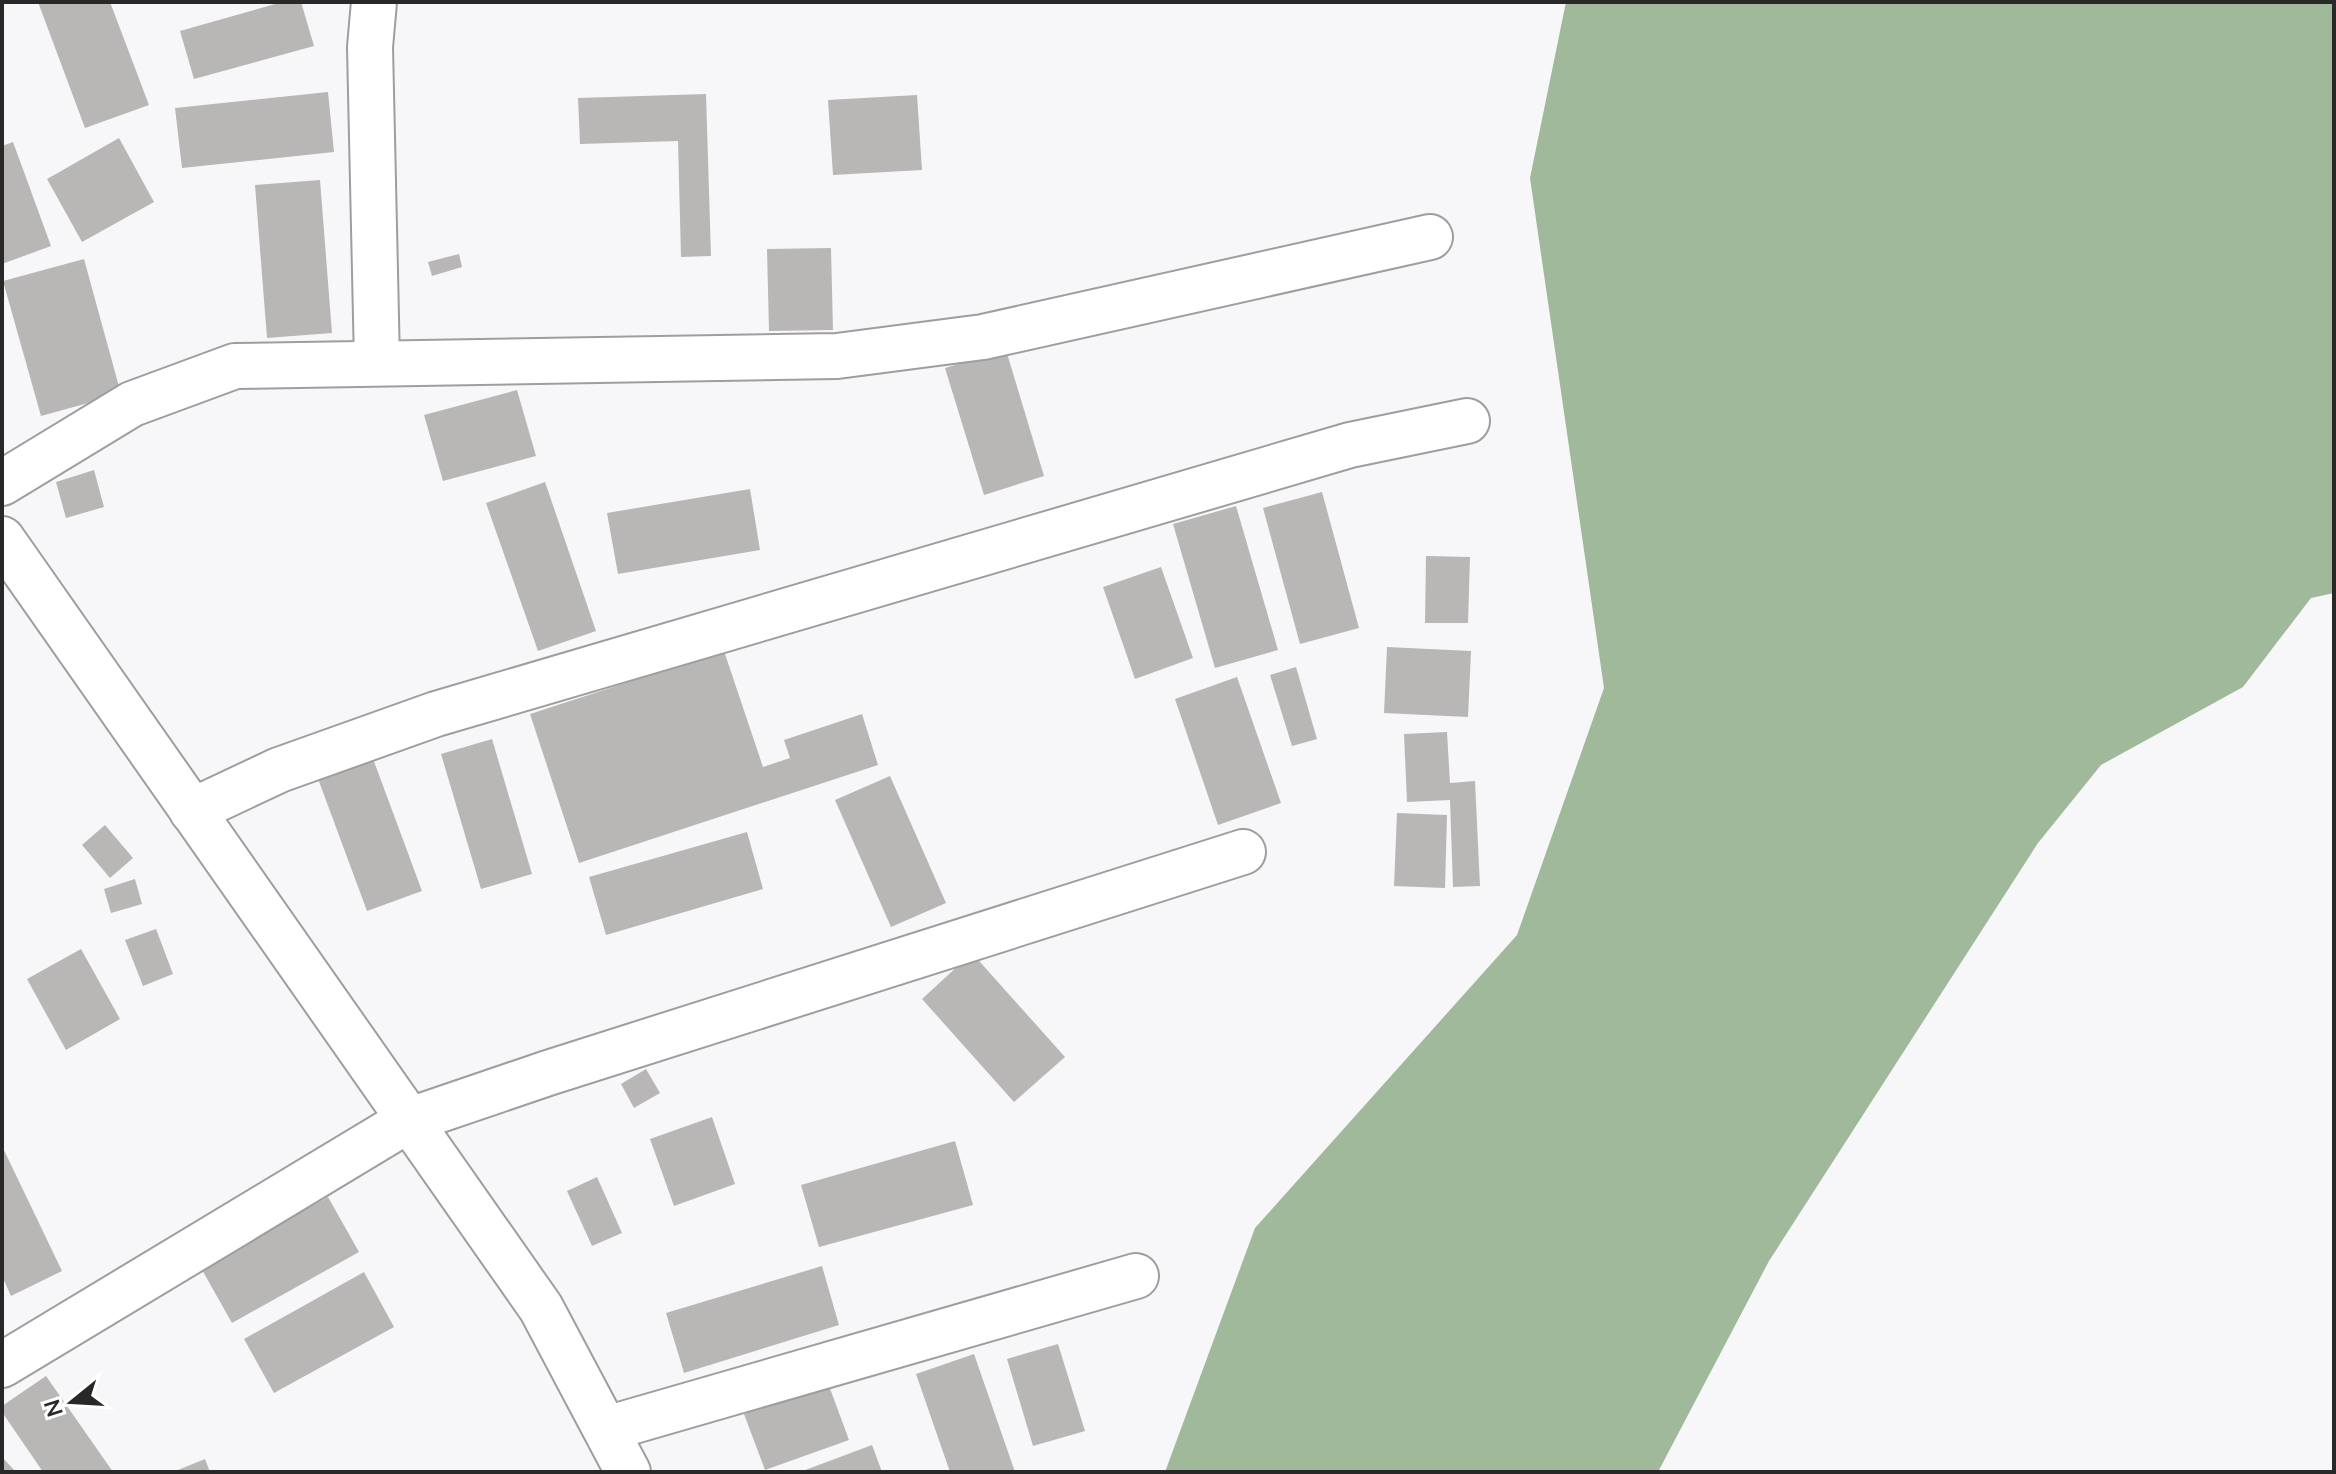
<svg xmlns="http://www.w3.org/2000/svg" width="2336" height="1474" viewBox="0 0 2336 1474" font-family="'Nunito Sans',sans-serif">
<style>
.forest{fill:#a1b99b}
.building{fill:#b8b7b6}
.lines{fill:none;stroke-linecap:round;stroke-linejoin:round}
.minor-casing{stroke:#9e9e9f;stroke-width:48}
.minor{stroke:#fff;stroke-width:44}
</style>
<rect width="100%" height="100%" fill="#f7f7f9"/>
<polygon class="forest" points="1566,2 2334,2 2334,593 2311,598 2243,687 2101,765 2038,843 1769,1261 1658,1472 1165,1472 1255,1228 1517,935 1604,688 1530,178"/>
<g class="building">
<polygon points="38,2 110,2 149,105 85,128"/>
<polygon points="282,2 301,2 314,46 194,79 180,31"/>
<polygon points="328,92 334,152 182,168 175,108"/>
<polygon points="706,94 711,256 681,257 678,141 580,144 578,98"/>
<polygon points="917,95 922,170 833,175 828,100"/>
<polygon points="119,138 154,202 82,242 47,179"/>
<polygon points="13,142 51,246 2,264 2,146"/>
<polygon points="320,180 332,333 267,338 255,185"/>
<polygon points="831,248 833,330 769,331 767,249"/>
<polygon points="459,254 462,267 432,276 428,262"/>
<polygon points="84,259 121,394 41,416 3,281"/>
<polygon points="1006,350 1044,476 984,495 945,368"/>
<polygon points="517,390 536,456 443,481 424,415"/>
<polygon points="94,470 104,507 66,518 56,482"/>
<polygon points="545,482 596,631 538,651 486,503"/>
<polygon points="750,489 760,550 618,574 607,513"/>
<polygon points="1322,492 1359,628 1300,644 1263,508"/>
<polygon points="1236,506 1278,650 1215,668 1173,524"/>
<polygon points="1426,556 1470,557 1468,623 1425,623"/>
<polygon points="1161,567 1193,658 1135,679 1103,587"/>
<polygon points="1387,647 1471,651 1468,717 1384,713"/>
<polygon points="724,651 763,767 790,758 784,740 862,714 878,765 579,863 530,714"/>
<polygon points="1296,667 1317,739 1292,746 1270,675"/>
<polygon points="1237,677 1281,803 1218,825 1175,699"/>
<polygon points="1447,732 1450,783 1475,781 1480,886 1453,887 1450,800 1407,802 1404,734"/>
<polygon points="492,739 532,874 481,889 441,754"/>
<polygon points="372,756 422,891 367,911 317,776"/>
<polygon points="890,776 946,903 891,927 835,800"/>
<polygon points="1397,813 1447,815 1445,888 1394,886"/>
<polygon points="105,825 133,858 110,878 82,845"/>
<polygon points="747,832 763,889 606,935 589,877"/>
<polygon points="135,879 142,904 111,913 104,889"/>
<polygon points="156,929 173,974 143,986 125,940"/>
<polygon points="81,949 120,1019 66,1050 27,979"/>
<polygon points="972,953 1065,1057 1014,1102 922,999"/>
<polygon points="646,1069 660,1093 634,1108 621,1084"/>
<polygon points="712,1117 735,1184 674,1206 650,1139"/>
<polygon points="955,1141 973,1205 819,1247 801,1185"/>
<polygon points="2,1146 62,1271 11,1296 2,1276"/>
<polygon points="597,1177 622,1233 592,1246 567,1191"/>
<polygon points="328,1197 359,1252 232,1323 201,1268"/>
<polygon points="822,1266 839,1325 684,1373 666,1313"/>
<polygon points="364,1272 394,1327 274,1393 244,1339"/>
<polygon points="1058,1344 1085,1431 1033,1446 1007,1359"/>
<polygon points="974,1354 1015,1472 950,1472 916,1374"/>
<polygon points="46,1376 113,1472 43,1472 2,1412 2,1406"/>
<polygon points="828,1383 849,1440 765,1470 744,1414"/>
<polygon points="872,1445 882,1472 800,1472"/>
<polygon points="2,1457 16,1472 2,1472"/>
<polygon points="205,1459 210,1472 173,1472"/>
</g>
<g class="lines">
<g class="minor-casing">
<g id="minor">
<polyline points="374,2 370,47 377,362"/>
<polyline points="2,483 132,404 235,366 837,356 983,337 1430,237"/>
<polyline points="2,539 541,1308 628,1472"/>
<polyline points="192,811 279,770 436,714 1350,445 1467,421"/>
<polyline points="2,1365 407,1121 548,1073 1243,852"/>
<polyline points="606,1429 1136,1276"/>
</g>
</g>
<use href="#minor" class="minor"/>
</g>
<rect width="2336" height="1474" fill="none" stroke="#282829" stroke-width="8"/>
<g transform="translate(72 1402) rotate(252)" stroke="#ffffff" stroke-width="6" paint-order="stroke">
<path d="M0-6L14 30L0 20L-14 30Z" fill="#282829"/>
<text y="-12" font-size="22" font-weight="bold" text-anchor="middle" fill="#282829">N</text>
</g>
</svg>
